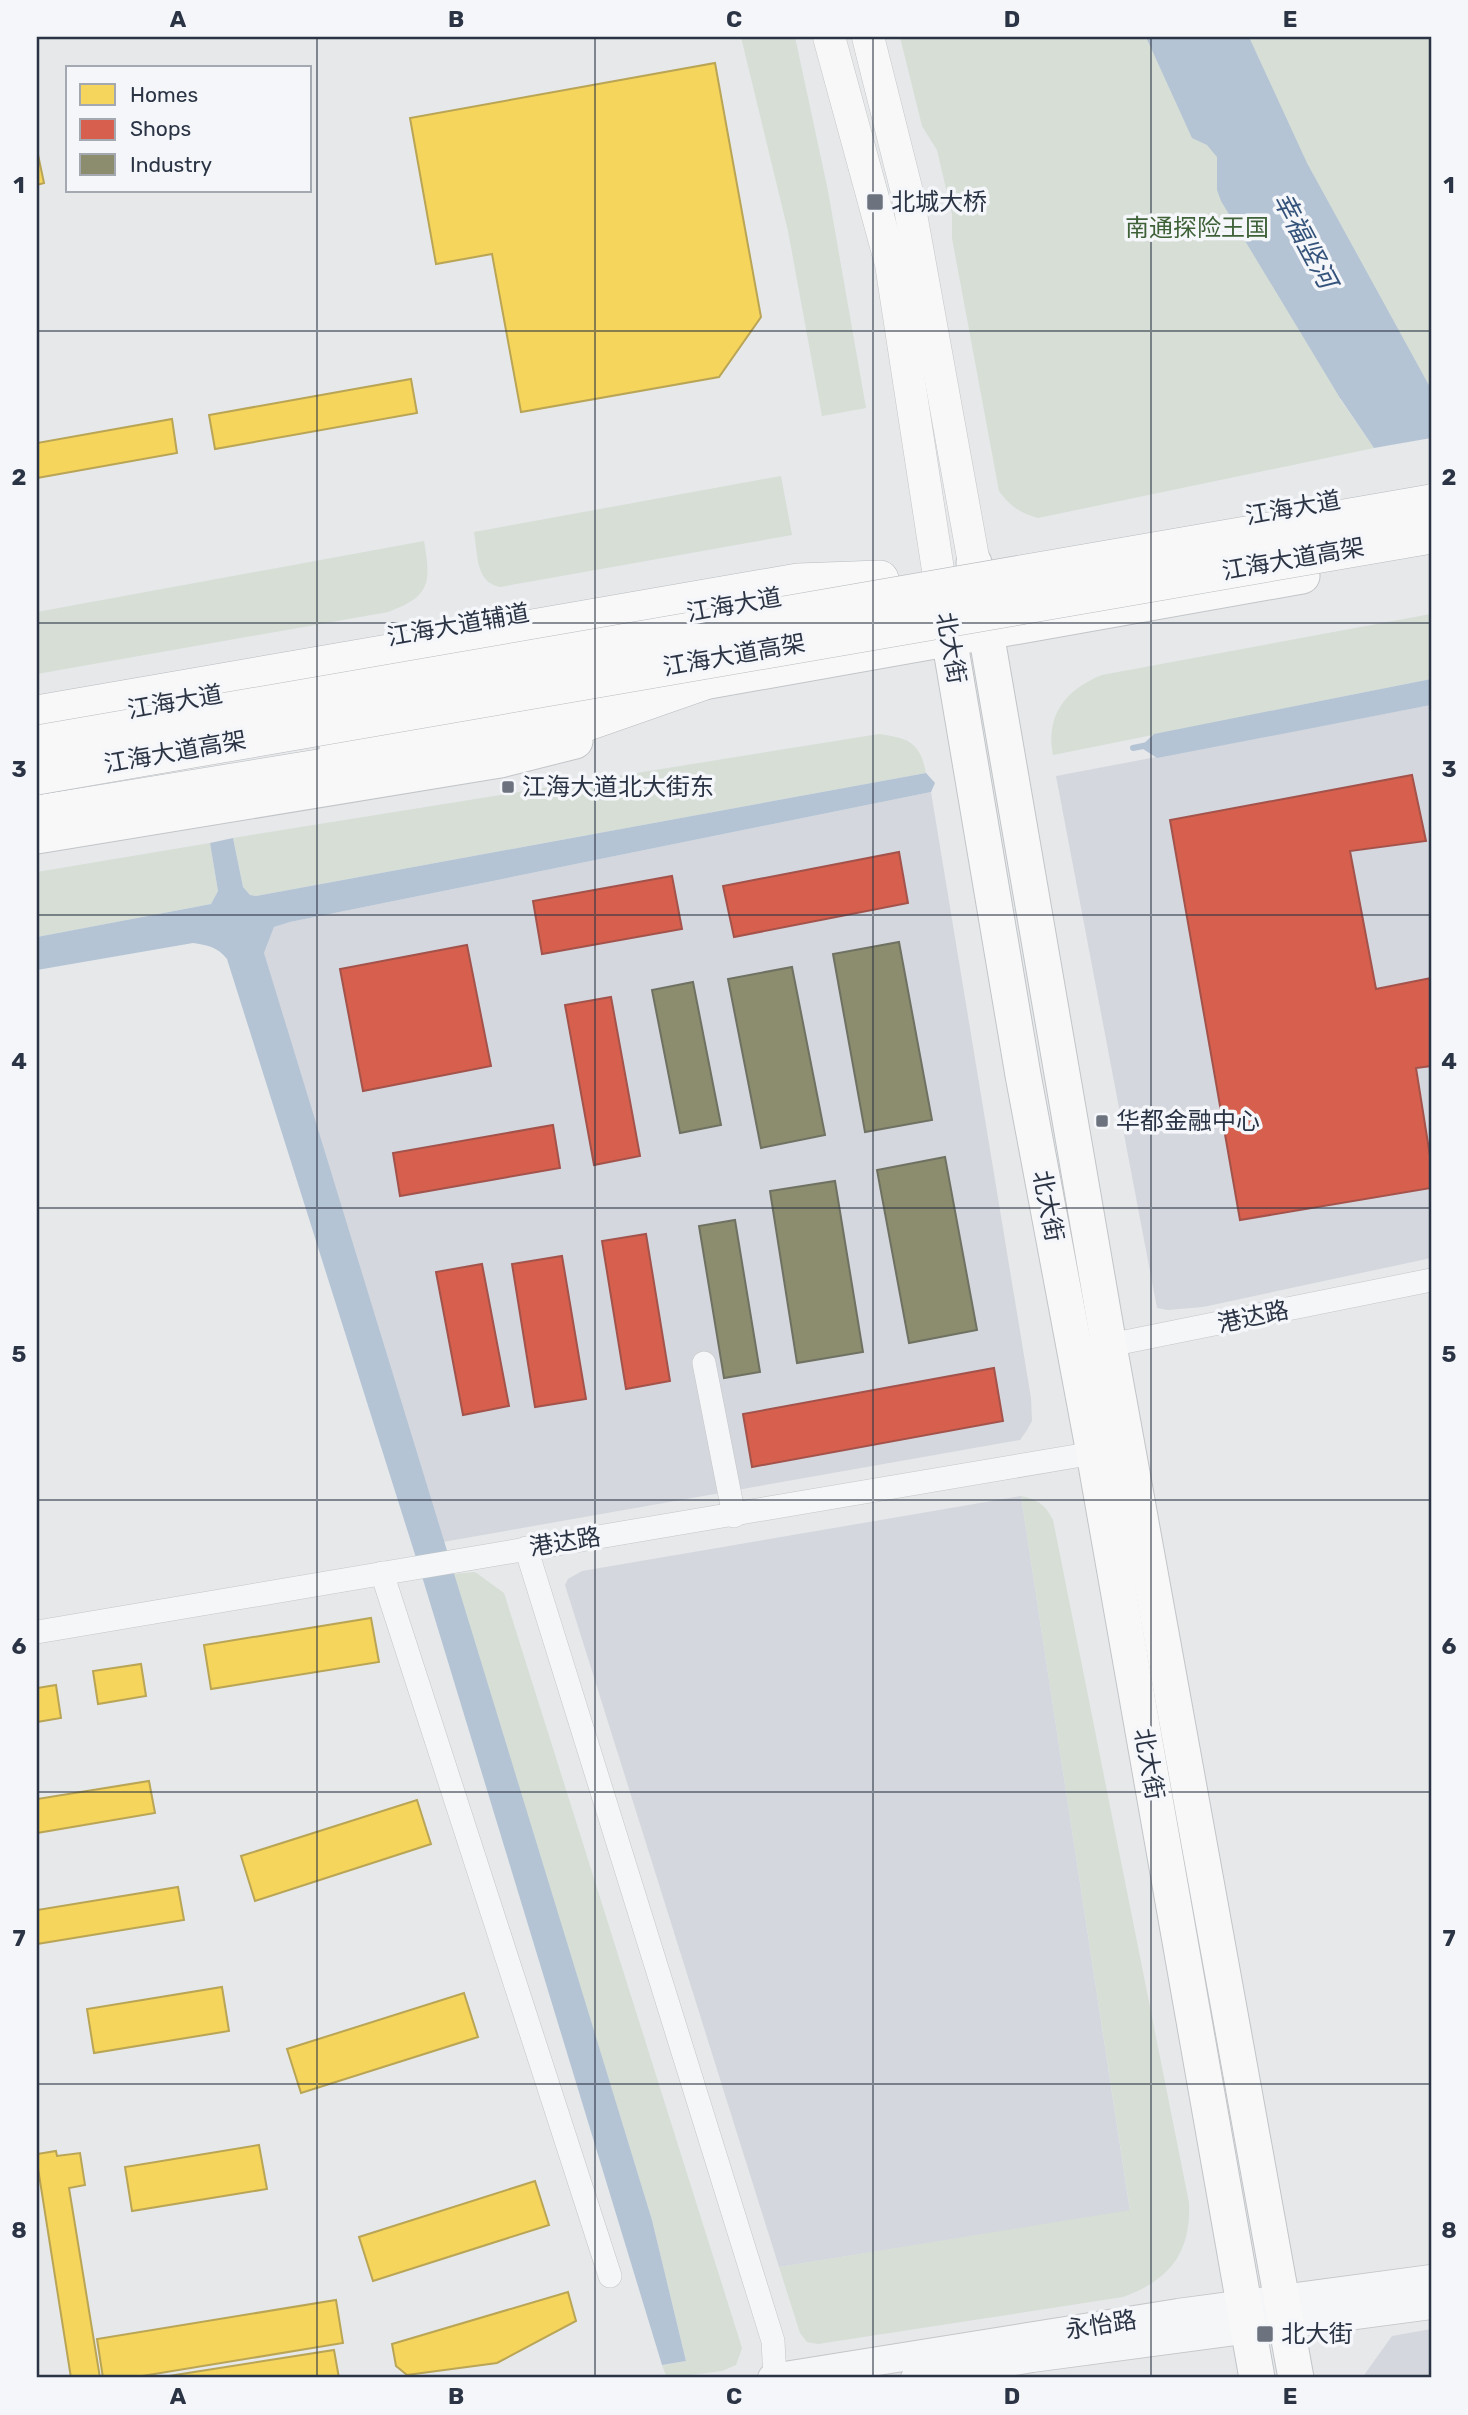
<svg xmlns="http://www.w3.org/2000/svg" width="1468" height="2415" viewBox="0 0 1468 2415" font-family="Rubik,'Noto Sans SC',sans-serif">
<style>
.built{fill:#d4d7dd}
.green{fill:#d6ded6}
.water{fill:#b4c4d5}
.homes{fill:#f6d55c;stroke:#b9a555;stroke-width:2}
.shops{fill:#d6604d;stroke:#a3534b;stroke-width:2}
.industry{fill:#8c8c6e;stroke:#6f7262;stroke-width:2}
.lines{fill:none;stroke-linecap:round;stroke-linejoin:round}
.stream{stroke:#b4c4d5;stroke-width:6}
.minor-casing{stroke:#c4c6c8;stroke-width:24}
.tertiary-casing{stroke:#c4c6c8;stroke-width:30}
.secondary-casing{stroke:#c4c6c8;stroke-width:33}
.primary-casing{stroke:#c2c5c8;stroke-width:37}
.trunk-casing{stroke:#b8bbbf;stroke-width:38}
.minor{stroke:#f5f6f7;stroke-width:23}
.tertiary{stroke:#f5f6f7;stroke-width:28}
.secondary{stroke:#f8f8f8;stroke-width:32}
.primary{stroke:#f8f8f8;stroke-width:35}
.trunk{stroke:#f8f8f8;stroke-width:37}
.trunk-bridge-casing{stroke:#b8bbbf;stroke-width:38;stroke-linecap:butt}
.trunk-bridge{stroke:#f8f8f8;stroke-width:37}
.grid{fill:none;stroke:#2b3445;stroke-width:2;stroke-opacity:0.55}
.poi-dot{fill:#6c737f;stroke:#f4f6f9;stroke-width:2.5}
.labels{text-anchor:middle;stroke-width:7;stroke-linejoin:round;paint-order:stroke}
.poi-label{font-size:24px;fill:#2b3445;stroke:#f4f6f9;text-anchor:start}
.park-label{font-size:24px;fill:#3f6138;stroke:#f4f6f9}
.street-label{font-size:24px;fill:#2b3445;stroke:#f4f6f9}
.water-label{font-size:26px;font-style:italic;fill:#34527a;stroke:#f4f6f9}
.neatline{fill:none;stroke:#2b3445;stroke-width:2.5}
.grid-label{font-size:23px;text-anchor:middle;font-weight:bold;fill:#2b3445}
</style>
<rect width="100%" height="100%" fill="#e6e8ea"/>
<g class="built">
<polygon points="1431,705 1431,1258 1203,1307 1168,1310 1157,1308 1056,776"/>
<polygon points="931,792 1031,1398 1032,1421 1027,1430 1020,1440 443,1542 267,972 264,953 274,927 290,922"/>
<polygon points="1021,1496 1130,2211 779,2267 565,1585 568,1579 582,1571"/>
<polygon points="1431,2329 1431,2378 1362,2378 1392,2336"/>
</g>
<g class="green">
<polygon points="741,37 795,37 828,191 866,408 822,416 788,231"/>
<path d="M900,37H1431V389L1425,380L1340,399L1374,448L1038,518C1020,513 1010,506 999,491L952,238V214L937,150L922,126Z"/>
<path d="M781,476L792,535L500,587C475,582 478,554 474,532Z"/>
<path d="M424,541C431,583 431,596 388,612L37,674V612Z"/>
<path d="M1431,614V679L1053,755C1045,714 1067,689 1102,675Z"/>
<path d="M879,734C908,738 920,742 926,773L256,896L250,895L243,887L233,838Z"/>
<polygon points="210,843 218,891 211,904 37,937 37,872"/>
<path d="M1021,1496C1038,1500 1045,1504 1053,1520L1189,2203C1191,2253 1170,2280 1123,2297L818,2344L807,2342L800,2333L779,2267L1130,2210Z"/>
<polygon points="475,1572 504,1593 742,2348 736,2365 722,2371 667,2378 662,2365 686,2361 652,2220 453,1574"/>
</g>
<g class="water">
<polygon points="1146,37 1249,37 1307,163 1431,389 1431,438 1374,448 1340,398 1221,201 1217,190 1217,157 1207,145 1192,138"/>
<polygon points="1431,679 1431,705 1157,758 1140,747 1154,734"/>
<path d="M926,773L935,783L931,792L290,922L274,927L264,953L652,2220L686,2361L662,2365L424,1583L227,959C218,947 207,945 193,943L37,970V937L211,904L218,891L210,843L233,838L243,887L250,895L256,896Z"/>
</g>
<g class="homes">
<polygon points="715,63 761,317 719,377 521,412 492,254 436,264 410,118"/>
<polygon points="37,150 44,183 37,185"/>
<polygon points="411,379 417,413 215,449 209,415"/>
<polygon points="172,419 177,453 37,478 37,443"/>
<polygon points="371,1618 379,1662 211,1689 204,1645"/>
<polygon points="141,1664 146,1696 98,1704 93,1671"/>
<polygon points="56,1685 61,1718 37,1722 37,1688"/>
<polygon points="149,1781 155,1813 37,1833 37,1799"/>
<polygon points="417,1800 431,1844 255,1901 241,1856"/>
<polygon points="178,1887 184,1920 37,1944 37,1910"/>
<polygon points="222,1987 229,2031 94,2053 87,2009"/>
<polygon points="464,1993 478,2037 301,2093 287,2049"/>
<polygon points="259,2145 267,2189 132,2211 125,2167"/>
<polygon points="56,2151 57,2156 80,2153 85,2185 69,2188 100,2378 71,2378 37,2162 37,2154"/>
<polygon points="535,2181 549,2225 373,2281 359,2237"/>
<polygon points="568,2292 576,2321 497,2363 407,2375 396,2366 392,2344"/>
<polygon points="336,2300 343,2343 130,2378 103,2378 97,2339"/>
<polygon points="334,2350 339,2378 156,2378"/>
</g>
<g class="shops">
<polygon points="1412,775 1426,841 1350,851 1376,989 1431,978 1431,1066 1416,1068 1431,1162 1431,1188 1240,1220 1170,820"/>
<polygon points="899,852 908,903 734,937 723,886"/>
<polygon points="672,876 682,929 542,954 533,901"/>
<polygon points="467,945 491,1066 363,1091 340,969"/>
<polygon points="611,997 640,1156 594,1165 565,1005"/>
<polygon points="553,1125 560,1168 400,1196 393,1153"/>
<polygon points="646,1234 670,1381 626,1389 602,1241"/>
<polygon points="562,1256 586,1399 535,1407 512,1264"/>
<polygon points="482,1264 509,1406 463,1415 436,1272"/>
<polygon points="994,1368 1003,1421 752,1467 743,1414"/>
</g>
<g class="industry">
<polygon points="899,942 932,1120 865,1132 833,954"/>
<polygon points="792,967 825,1135 761,1148 728,979"/>
<polygon points="693,982 721,1125 680,1133 652,990"/>
<polygon points="945,1157 977,1330 909,1343 877,1170"/>
<polygon points="835,1181 863,1352 797,1363 770,1191"/>
<polygon points="735,1220 760,1372 724,1378 699,1226"/>
</g>
<g class="lines">
<polyline class="stream" points="1133,748 1148,745"/>
<g class="minor-casing">
<g id="minor">
<polyline points="1095,1348 1431,1280"/>
<polyline points="704,1363 734,1516"/>
<polyline points="526,1548 773,2341 775,2378"/>
<polyline points="382,1573 610,2276"/>
<polyline points="37,1632 1094,1453"/>
</g>
</g>
<g class="tertiary-casing">
<g id="tertiary">
<polyline points="772,2378 1178,2313 1431,2279"/>
<polyline points="915,2378 1032,2358 1431,2305"/>
</g>
</g>
<g class="secondary-casing">
<g id="secondary">
<polyline points="829,37 891,264 938,570"/>
<polyline points="868,37 907,192 974,563"/>
</g>
</g>
<g class="primary-casing">
<g id="primary">
<polyline points="974,563 1109,1346 1296,2378"/>
<polyline points="941,590 1023,1075 1094,1453 1257,2378"/>
<polyline points="337,747 1302,576"/>
<polyline points="37,836 500,760 575,741"/>
</g>
</g>
<g class="trunk-casing">
<g id="trunk">
<polyline points="37,714 798,582 880,579"/>
<polyline points="37,814 576,726 702,682"/>
</g>
</g>
<use href="#minor" class="minor"/>
<use href="#tertiary" class="tertiary"/>
<use href="#secondary" class="secondary"/>
<use href="#primary" class="primary"/>
<use href="#trunk" class="trunk"/>
<g class="trunk-bridge-casing">
<g id="trunk-bridge">
<polyline points="37,744 1431,503"/>
<polyline points="37,776 1431,535"/>
</g>
</g>
<use href="#trunk-bridge" class="trunk-bridge"/>
</g>
<path class="grid" d="M317,37V2378M595,37V2378M873,37V2378M1151,37V2378M37,331H1431M37,623H1431M37,915H1431M37,1208H1431M37,1500H1431M37,1792H1431M37,2084H1431"/>
<g class="poi-dot">
<rect x="866" y="193" width="18" height="18" rx="3.5"/>
<rect x="501" y="780" width="14" height="14" rx="3.5"/>
<rect x="1095" y="1114" width="14" height="14" rx="3.5"/>
<rect x="1256" y="2325" width="18" height="18" rx="3.5"/>
</g>
<g class="labels">
<g class="poi-label">
<text x="891" y="210">北城大桥</text>
<text x="522" y="795">江海大道北大街东</text>
<text x="1116" y="1129">华都金融中心</text>
<text x="1281" y="2342">北大街</text>
</g>
<g class="park-label">
<text x="1197" y="236">南通探险王国</text>
</g>
<g class="street-label">
<text transform="translate(1293 508) rotate(-10)" y="8">江海大道</text>
<text transform="translate(1293 559) rotate(-10)" y="8">江海大道高架</text>
<text transform="translate(734 605) rotate(-10)" y="8">江海大道</text>
<text transform="translate(458 625) rotate(-10)" y="8">江海大道辅道</text>
<text transform="translate(951 648) rotate(80)" y="8">北大街</text>
<text transform="translate(734 655) rotate(-10)" y="8">江海大道高架</text>
<text transform="translate(175 702) rotate(-10)" y="8">江海大道</text>
<text transform="translate(175 752) rotate(-10)" y="8">江海大道高架</text>
<text transform="translate(1048 1206) rotate(79)" y="8">北大街</text>
<text transform="translate(1253 1317) rotate(-12)" y="8">港达路</text>
<text transform="translate(565 1542) rotate(-9)" y="8">港达路</text>
<text transform="translate(1149 1764) rotate(80)" y="8">北大街</text>
<text transform="translate(1101 2325) rotate(-9)" y="8">永怡路</text>
</g>
<g class="water-label">
<text transform="translate(1305 240) rotate(62)" y="9">幸福竖河</text>
</g>
</g>
<rect width="1468" height="2415" fill="none" stroke="#f4f6f9" stroke-width="77"/>
<rect x="66" y="66" width="245" height="126" fill="#f4f6f9" stroke="#a4a8b1" stroke-width="2"/>
<rect x="80" y="84" width="35" height="21" fill="#f6d55c" stroke="#a4a8b1" stroke-width="2"/>
<text x="130" y="102" font-size="21" fill="#2b3445">Homes</text>
<rect x="80" y="119" width="35" height="21" fill="#d6604d" stroke="#a4a8b1" stroke-width="2"/>
<text x="130" y="136" font-size="21" fill="#2b3445">Shops</text>
<rect x="80" y="154" width="35" height="21" fill="#8c8c6e" stroke="#a4a8b1" stroke-width="2"/>
<text x="130" y="172" font-size="21" fill="#2b3445">Industry</text>
<rect x="38" y="38" width="1392" height="2338" class="neatline"/>
<g class="grid-label">
<text x="178" y="27">A</text>
<text x="456" y="27">B</text>
<text x="734" y="27">C</text>
<text x="1012" y="27">D</text>
<text x="1290" y="27">E</text>
<text x="19" y="193">1</text>
<text x="1449" y="193">1</text>
<text x="19" y="485">2</text>
<text x="1449" y="485">2</text>
<text x="19" y="777">3</text>
<text x="1449" y="777">3</text>
<text x="19" y="1069">4</text>
<text x="1449" y="1069">4</text>
<text x="19" y="1362">5</text>
<text x="1449" y="1362">5</text>
<text x="19" y="1654">6</text>
<text x="1449" y="1654">6</text>
<text x="19" y="1946">7</text>
<text x="1449" y="1946">7</text>
<text x="19" y="2238">8</text>
<text x="1449" y="2238">8</text>
<text x="178" y="2404">A</text>
<text x="456" y="2404">B</text>
<text x="734" y="2404">C</text>
<text x="1012" y="2404">D</text>
<text x="1290" y="2404">E</text>
</g>
</svg>
